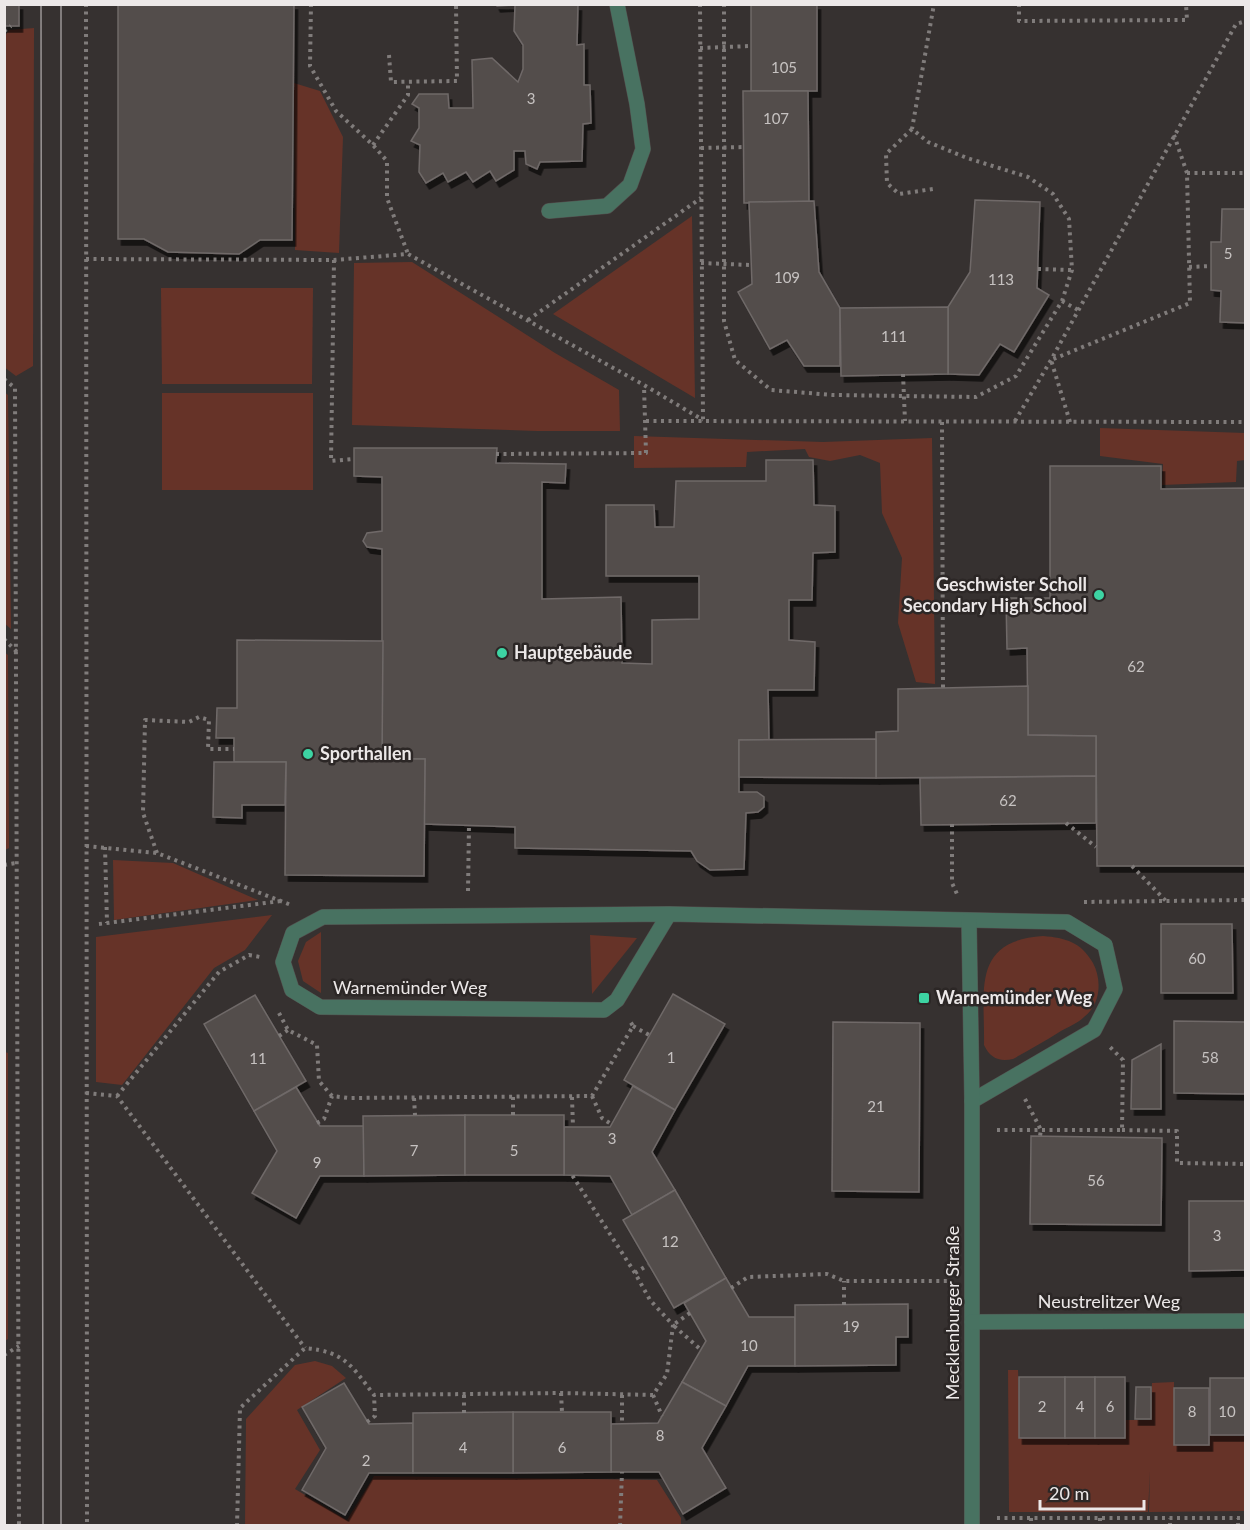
<svg xmlns="http://www.w3.org/2000/svg" width="1250" height="1530" viewBox="0 0 1250 1530" font-family="Lato,sans-serif">
<style>
.green{fill:#663328}
.building{fill:#534e4c;stroke:#6f6968;stroke-width:1.5;filter:url(#shadow)}
.lines{fill:none;stroke-linecap:round;stroke-linejoin:round}
.minor-casing{stroke:#534e4d;stroke-width:16}
.path{stroke:#807c7b;stroke-width:4;stroke-dasharray:3 4.5;stroke-linecap:butt}
.minor{stroke:#487261;stroke-width:15}
.tram{stroke:#9b9696;stroke-width:1.5}
.poi-dot{fill:#3dd4a3;stroke:#2c2726;stroke-width:2}
.labels{text-anchor:middle;stroke-width:5;stroke-linejoin:round;paint-order:stroke}
.number-label{font-size:15px;fill:#c6c2c1}
.poi-label{font-size:18px;font-weight:bold;fill:#ece8e8;stroke:#2c2726;text-anchor:start}
.street-label{font-size:18px;fill:#ece8e8;stroke:#2c2726}
</style>
<defs>
<filter id="shadow"><feDropShadow dx="3.5" dy="6" stdDeviation="0" flood-color="#0009"/></filter>
</defs>
<rect width="100%" height="100%" fill="#363130"/>
<g class="green">
<polygon points="34,28 33,366 16,376 4,367 5,36 9,30"/>
<polygon points="294,83 320,91 343,137 339,253 295,250"/>
<polygon points="692,216 695,398 553,314"/>
<polygon points="412,262 555,353 619,390 620,431 537,431 352,425 354,263"/>
<polygon points="161,288 313,288 312,384 162,384"/>
<polygon points="4,392 8,395 11,629 4,623"/>
<rect x="162" y="393" width="151" height="97"/>
<polygon points="1100,428 1245,433 1245,460 1237,461 1236,482 1162,485 1163,464 1100,456"/>
<polygon points="634,436 823,442 932,438 935,684 916,682 898,623 902,558 882,513 880,463 860,455 830,461 809,457 805,449 747,452 746,467 634,468"/>
<polygon points="4,652 8,655 9,848 5,850"/>
<polygon points="113,860 173,863 258,900 114,920"/>
<polygon points="272,915 245,950 214,968 122,1085 96,1082 96,937"/>
<polygon points="321,932 321,993 303,981 298,961 306,942"/>
<polygon points="590,935 637,938 592,994"/>
<path d="M1043,936C1066,938 1081,942 1093,963C1102,980 1101,1004 1084,1017C1078,1023 1068,1027 1061,1031C1045,1041 1029,1050 1013,1059C999,1062 990,1058 984,1045C985,990 971,941 1043,936Z"/>
<polygon points="5,1052 8,1053 8,1339 5,1341"/>
<polygon points="315,1361 332,1366 346,1378 297,1410 320,1450 295,1489 347,1520 374,1476 657,1480 681,1518 681,1525 245,1525 246,1419 295,1365"/>
<polygon points="1008,1370 1018,1370 1020,1438 1124,1438 1125,1420 1151,1420 1152,1383 1174,1382 1174,1445 1209,1445 1210,1435 1245,1436 1245,1511 1149,1512 1150,1471 1148,1512 1009,1512"/>
</g>
<g class="building">
<rect x="4" y="4" width="15" height="22"/>
<polygon points="118,4 294,4 292,240 260,240 239,254 168,252 144,239 118,239"/>
<polygon points="496,4 578,5 577,45 584,44 584,85 590,85 591,123 583,124 582,161 540,162 537,169 526,164 525,151 514,151 514,170 496,181 490,171 473,182 466,172 448,182 443,173 426,183 419,172 420,145 411,141 419,128 419,108 412,104 419,94 448,94 449,108 473,108 472,60 492,58 518,82 523,69 523,45 514,31 515,5 497,6"/>
<rect x="751" y="4" width="66" height="87"/>
<polygon points="743,91 808,91 809,202 744,203"/>
<polygon points="975,200 1040,202 1037,288 1049,295 1014,352 1000,344 979,375 948,374 948,307 970,272"/>
<polygon points="814,201 819,272 840,308 840,366 804,366 787,340 770,349 738,292 752,284 749,202"/>
<polygon points="1222,209 1246,209 1246,323 1220,322 1221,291 1211,290 1211,242 1221,242"/>
<polygon points="948,307 948,374 841,376 840,308"/>
<polygon points="354,448 497,448 496,463 566,464 565,483 542,482 542,599 621,597 622,663 652,664 652,620 699,619 699,576 606,576 606,505 654,505 655,527 674,527 676,481 766,481 766,460 813,460 814,505 835,506 835,552 813,553 812,600 789,600 789,640 815,642 814,690 768,690 769,740 739,740 739,792 757,792 764,797 764,807 758,812 746,813 744,869 710,870 697,861 691,851 515,848 515,827 424,824 425,759 382,759 382,549 367,547 363,541 367,533 382,531 382,477 354,476"/>
<polygon points="1050,466 1161,466 1161,489 1246,488 1246,866 1097,866 1096,736 1028,735 1027,648 1007,649 1006,598 1050,598"/>
<polygon points="237,640 383,641 382,759 425,759 424,876 285,875 286,762 234,762 234,738 216,738 217,708 237,708"/>
<polygon points="1028,686 1028,735 1096,736 1096,776 876,778 876,732 898,731 898,689"/>
<polygon points="876,739 876,778 739,777 739,740"/>
<polygon points="214,762 286,762 285,805 242,805 242,818 213,817"/>
<polygon points="1096,776 1096,823 921,825 920,778"/>
<polygon points="1161,924 1232,924 1233,993 1161,993"/>
<polygon points="673,994 725,1024 675,1110 624,1080"/>
<polygon points="255,995 306,1081 254,1111 204,1024"/>
<polygon points="1174,1021 1246,1022 1246,1094 1174,1093"/>
<polygon points="833,1022 920,1023 919,1192 832,1191"/>
<polygon points="1161,1044 1161,1109 1131,1109 1132,1060"/>
<polygon points="633,1086 675,1110 652,1152 675,1190 632,1215 610,1176 564,1175 564,1127 610,1127"/>
<polygon points="296,1087 320,1126 364,1126 364,1176 320,1176 296,1218 252,1193 277,1151 254,1111"/>
<polygon points="465,1115 465,1175 364,1176 363,1116"/>
<rect x="465" y="1115" width="99" height="60"/>
<polygon points="1031,1136 1162,1138 1161,1225 1030,1224"/>
<polygon points="675,1190 726,1278 674,1308 623,1220"/>
<polygon points="1189,1201 1246,1201 1246,1270 1189,1271"/>
<polygon points="726,1278 749,1317 795,1317 795,1366 748,1366 726,1406 682,1382 706,1341 684,1303"/>
<polygon points="908,1304 908,1337 896,1337 896,1365 795,1366 795,1305"/>
<rect x="1019" y="1377" width="46" height="61"/>
<rect x="1065" y="1377" width="30" height="61"/>
<rect x="1095" y="1377" width="30" height="61"/>
<rect x="1210" y="1378" width="36" height="57"/>
<polygon points="682,1382 726,1406 702,1448 726,1488 683,1514 659,1472 611,1472 611,1424 658,1423"/>
<polygon points="344,1383 369,1424 413,1423 413,1473 369,1473 345,1515 302,1490 326,1448 302,1407"/>
<polygon points="1136,1387 1151,1387 1151,1419 1135,1419"/>
<rect x="1174" y="1388" width="35" height="57"/>
<polygon points="513,1412 611,1412 611,1472 513,1473"/>
<polygon points="513,1412 513,1473 413,1473 413,1413"/>
</g>
<g class="lines">
<g class="minor-casing">
<g id="minor">
<polyline points="549,211 607,206 630,185 643,149 637,104 617,4"/>
<polyline points="669,914 617,1000 604,1010 320,1007 292,990 283,962 293,933 323,917 669,914 1067,922 1105,945 1115,989 1094,1030 972,1101"/>
<polyline points="969,921 972,1101 972,1526"/>
<polyline points="972,1322 1246,1321"/>
</g>
</g>
<g class="path">
<polyline points="86,4 87,1526"/>
<polyline points="311,4 310,66 336,111 373,145 387,161 387,198 408,254"/>
<polyline points="700,4 703,419"/>
<polyline points="724,4 724,321 735,360 771,390 833,395 976,397 1016,376 1062,301 1072,270 1069,219 1053,194 1028,177 967,158 928,142 912,129 934,4"/>
<polyline points="1019,4 1019,21 1187,20 1186,4"/>
<polyline points="4,31 11,26"/>
<polyline points="700,48 751,46"/>
<polyline points="389,55 391,82 457,81 456,4"/>
<polyline points="912,129 886,154 887,183 899,194 933,189"/>
<polyline points="373,145 408,95 408,82"/>
<polyline points="701,148 744,147"/>
<polyline points="1187,173 1246,173"/>
<polyline points="86,259 334,260 408,254 644,385 703,420"/>
<polyline points="334,260 331,461 353,459"/>
<polyline points="701,263 750,265"/>
<polyline points="1189,267 1211,266"/>
<polyline points="1038,269 1072,270"/>
<polyline points="1062,301 1078,310"/>
<polyline points="528,320 701,198"/>
<polyline points="903,374 905,421"/>
<polyline points="4,379 15,388 19,1526"/>
<polyline points="646,421 1246,422"/>
<polyline points="1015,421 1051,360 1236,24 1246,21"/>
<polyline points="942,422 943,688"/>
<polyline points="1070,422 1051,360 1190,303 1187,173 1174,135"/>
<polyline points="496,454 646,453 644,386"/>
<polyline points="4,639 17,652"/>
<polyline points="1066,823 1096,847"/>
<polyline points="952,824 952,883 957,894"/>
<polyline points="86,846 157,853 291,905"/>
<polyline points="105,847 107,923"/>
<polyline points="157,853 143,813 145,720 189,722 199,717 209,720 208,749 234,749"/>
<polyline points="4,865 16,863"/>
<polyline points="1132,866 1166,901"/>
<polyline points="468,891 469,825"/>
<polyline points="1084,902 1246,900"/>
<polyline points="99,924 281,901"/>
<polyline points="4,944 5,944"/>
<polyline points="279,1013 288,1030 317,1045 319,1081 332,1096 349,1098 592,1096 633,1026 630,1021"/>
<polyline points="633,1026 649,1035"/>
<polyline points="279,1036 288,1030"/>
<polyline points="86,1093 117,1096 305,1348"/>
<polyline points="117,1096 219,972 249,955 260,957"/>
<polyline points="592,1096 602,1118 611,1124"/>
<polyline points="513,1097 513,1115"/>
<polyline points="572,1097 573,1127"/>
<polyline points="414,1098 415,1115"/>
<polyline points="1025,1099 1041,1130 1040,1136"/>
<polyline points="317,1123 324,1119 332,1096"/>
<polyline points="997,1130 1122,1130 1123,1060 1110,1047"/>
<polyline points="1122,1130 1177,1131 1177,1163 1246,1164"/>
<polyline points="635,1273 648,1265"/>
<polyline points="731,1288 748,1277 827,1274 844,1281 947,1281"/>
<polyline points="844,1305 844,1281"/>
<polyline points="690,1313 673,1325 701,1350"/>
<polyline points="4,1355 19,1346"/>
<polyline points="561,1393 562,1412"/>
<polyline points="622,1395 622,1424"/>
<polyline points="653,1395 662,1416"/>
<polyline points="464,1413 464,1394"/>
<polyline points="367,1422 375,1416 374,1395"/>
<polyline points="997,1518 1246,1518"/>
<polyline points="1031,1518 1031,1526"/>
<polyline points="1100,1518 1100,1526"/>
<path d="M237,1526L240,1408L305,1348C345,1352 351,1365 374,1395L561,1393L653,1395L667,1374L673,1325L650,1300L635,1273L572,1175"/>
<polyline points="620,1526 622,1472"/>
<polyline points="1170,1526 1170,1518"/>
<polyline points="1238,1526 1238,1518"/>
</g>
<use href="#minor" class="minor"/>
<g class="tram">
<polyline points="41,4 43,1526"/>
<polyline points="61,4 61,1526"/>
</g>
</g>
<g class="poi-dot">
<circle cx="1099" cy="595" r="6"/>
<circle cx="502" cy="653" r="6"/>
<circle cx="308" cy="754" r="6"/>
<rect x="918" y="992" width="12" height="12" rx="3"/>
</g>
<g class="labels">
<g class="number-label">
<text x="784" y="73">105</text>
<text x="531" y="104">3</text>
<text x="776" y="124">107</text>
<text x="1228" y="259">5</text>
<text x="787" y="283">109</text>
<text x="1001" y="285">113</text>
<text x="894" y="342">111</text>
<text x="1136" y="672">62</text>
<text x="1008" y="806">62</text>
<text x="1197" y="964">60</text>
<text x="671" y="1063">1</text>
<text x="1210" y="1063">58</text>
<text x="258" y="1064">11</text>
<text x="876" y="1112">21</text>
<text x="612" y="1144">3</text>
<text x="414" y="1156">7</text>
<text x="514" y="1156">5</text>
<text x="317" y="1168">9</text>
<text x="1096" y="1186">56</text>
<text x="1217" y="1241">3</text>
<text x="670" y="1247">12</text>
<text x="851" y="1332">19</text>
<text x="749" y="1351">10</text>
<text x="1042" y="1412">2</text>
<text x="1080" y="1412">4</text>
<text x="1110" y="1412">6</text>
<text x="1192" y="1417">8</text>
<text x="1227" y="1417">10</text>
<text x="660" y="1441">8</text>
<text x="463" y="1453">4</text>
<text x="562" y="1453">6</text>
<text x="366" y="1466">2</text>
</g>
<g class="poi-label">
<text x="1087" y="591" text-anchor="end">Geschwister Scholl<tspan x="1087" dy="21">Secondary High School</tspan></text>
<text x="514" y="659">Hauptgebäude</text>
<text x="320" y="760">Sporthallen</text>
<text x="936" y="1004">Warnemünder Weg</text>
</g>
<g class="street-label">
<text x="410" y="994">Warnemünder Weg</text>
<text x="1109" y="1308">Neustrelitzer Weg</text>
<text transform="translate(953 1313) rotate(-90)" y="6">Mecklenburger Straße</text>
</g>
</g>
<rect width="1250" height="1530" fill="none" stroke="#ece8e8" stroke-width="12"/>
<path d="M1040 1500v9h104v-9" fill="none" stroke="#ece8e8" stroke-width="3"/>
<text x="1049" y="1500" font-size="18" fill="#ece8e8" stroke="#2c2726" stroke-width="4.5" paint-order="stroke">20 m</text>
</svg>
